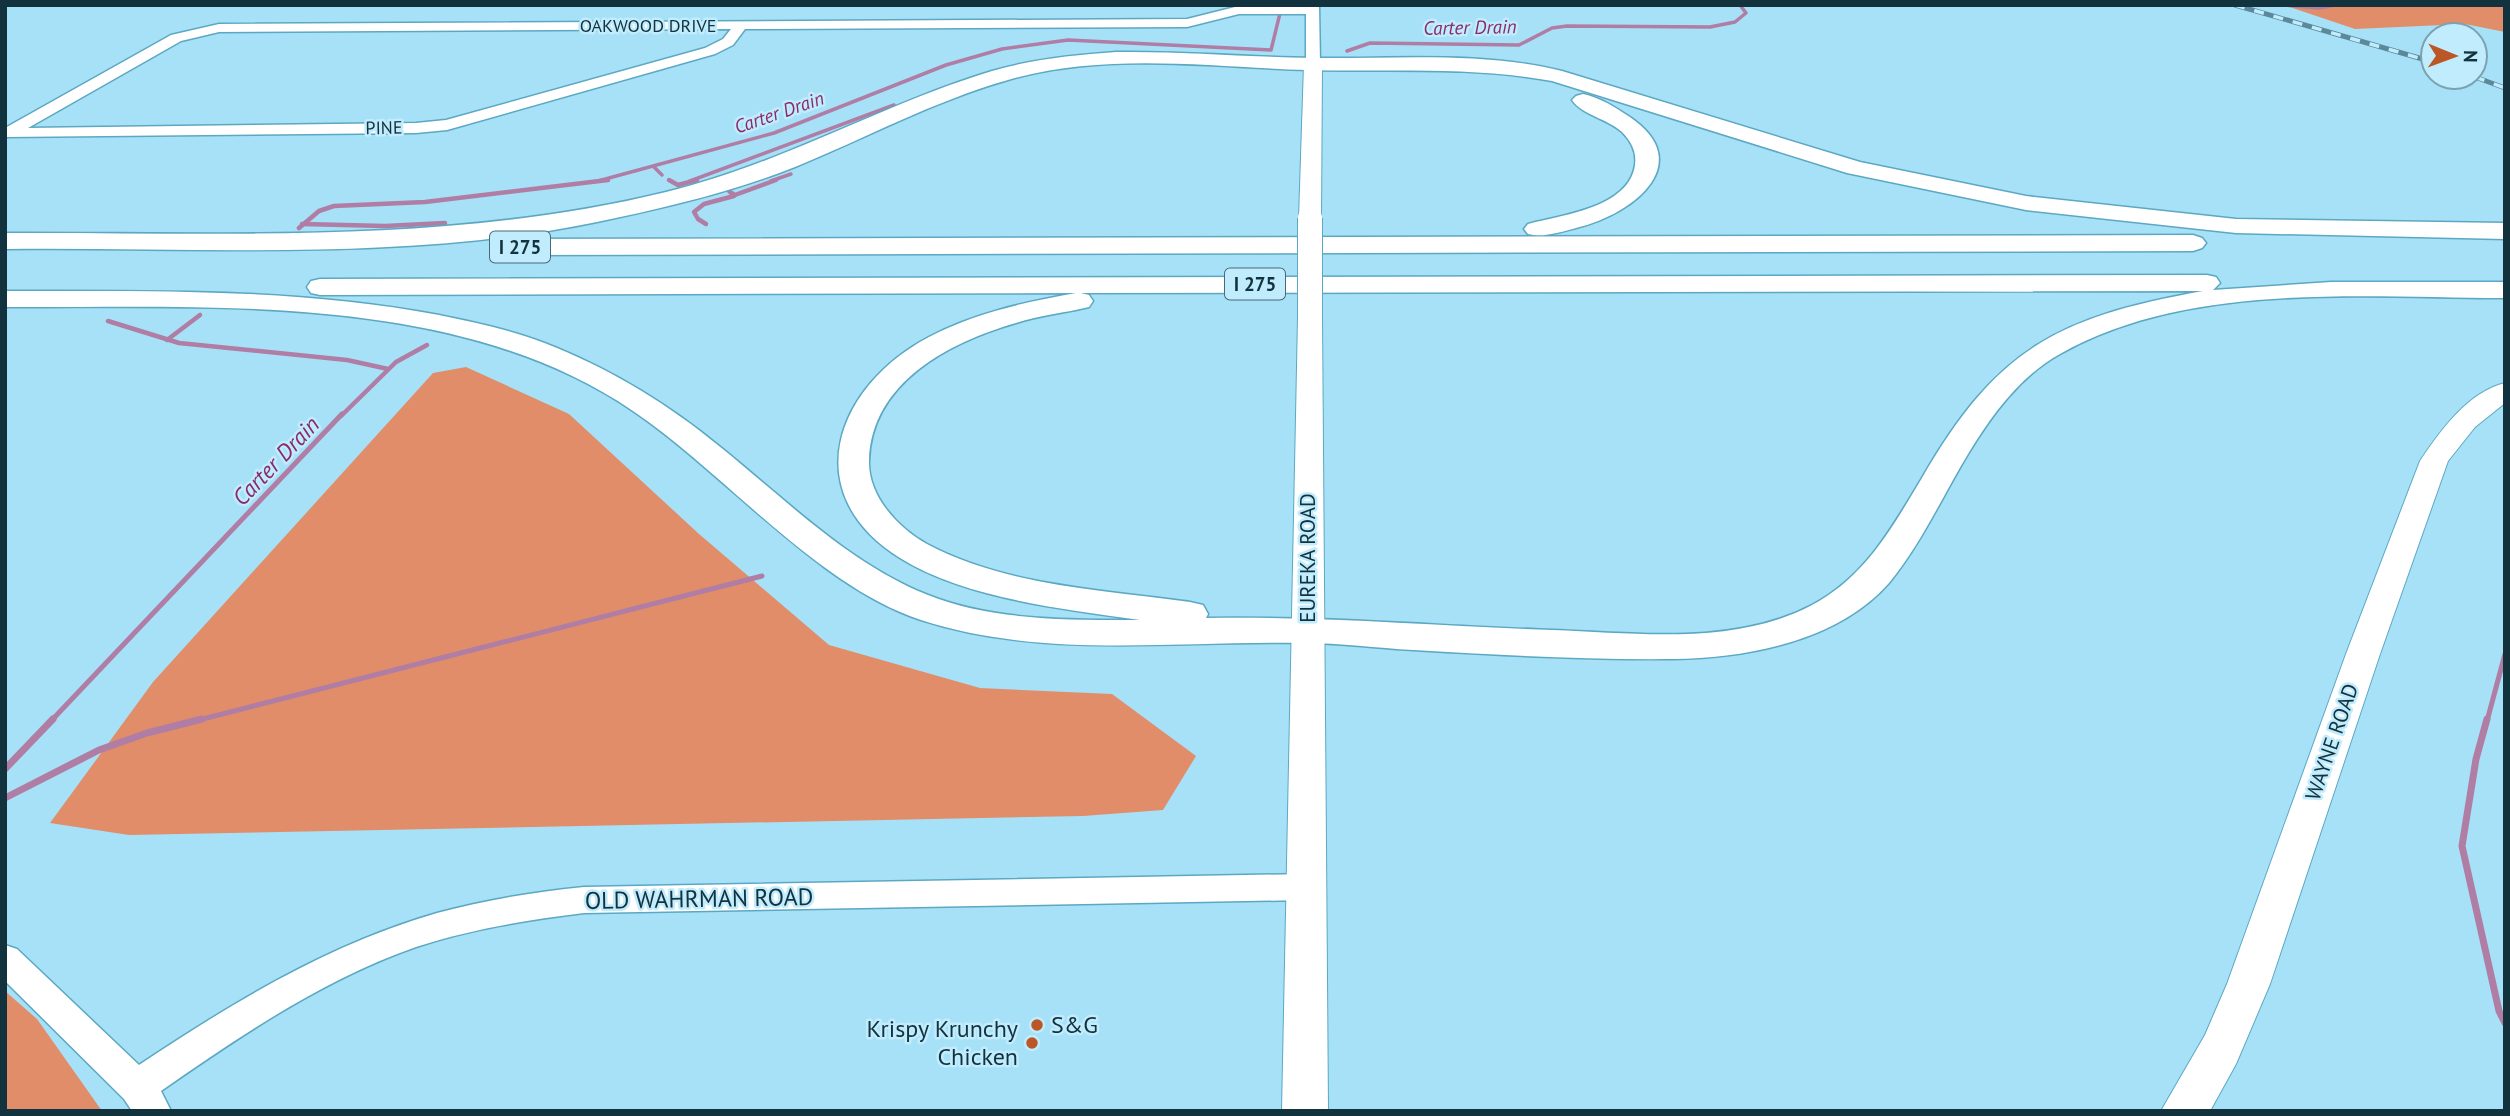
<svg xmlns="http://www.w3.org/2000/svg" width="2510" height="1116" viewBox="0 0 2510 1116" font-family="'PT Sans',sans-serif">
<style>
.green{fill:#e28d69}
.lines{fill:none;stroke-linecap:round;stroke-linejoin:round}
.stream-far3{stroke:#b07da5;stroke-width:3.5}
.stream-far2{stroke:#b07da5;stroke-width:4.5}
.stream-far1{stroke:#b07da5;stroke-width:5}
.stream{stroke:#b07da5;stroke-width:7}
.minor-casing{stroke:#5ca8c2;stroke-width:3}
.major-casing{stroke:#5ca8c2;stroke-width:2}
.highway-casing{stroke:#5ca8c2;stroke-width:3}
.minor{fill:#fff;fill-rule:evenodd}
.major{fill:#fff;fill-rule:evenodd}
.highway{fill:#fff;fill-rule:evenodd}
.rail-casing{stroke:#5b899a;stroke-width:5}
.rail{stroke:#c0ecfd;stroke-width:3.5;stroke-dasharray:10;stroke-linecap:butt}
.major-bridge-casing{stroke:#5ca8c2;stroke-width:26;stroke-linecap:butt}
.major-bridge{stroke:#fff;stroke-width:24}
.poi-dot{fill:#bb5626;stroke:#c0ecfd;stroke-width:2.5}
.labels{text-anchor:middle;stroke-width:5;stroke-linejoin:round;paint-order:stroke}
.far-street-label{font-size:18px;fill:#12323d;stroke:#c0ecfd}
.far-water-label{font-size:19px;font-style:italic;fill:#8a296b;stroke:#c0ecfd}
.shield{fill:#c0ecfd;stroke:#466a77;stroke-width:2}
.shield-label{font-size:19px;font-weight:bold;fill:#12323d}
.street-label{font-size:21px;fill:#12323d;stroke:#c0ecfd}
.water-label{font-size:23px;font-style:italic;fill:#8a296b;stroke:#c0ecfd}
.near-street-label{font-size:24px;fill:#12323d;stroke:#c0ecfd}
.near-poi-label{font-size:24px;fill:#12323d;stroke:#c0ecfd;text-anchor:start}
</style>
<rect width="100%" height="100%" fill="#a6e1f8"/>
<g class="green">
<polygon points="2284,5 2505,5 2505,32 2465,24 2355,29"/>
<polygon points="466,367 569,414 699,534 829,645 980,688 1112,694 1196,756 1163,810 1083,816 129,835 50,823 153,682 433,373"/>
<polygon points="5,991 37,1019 102,1111 5,1111"/>
</g>
<g class="lines">
<g class="stream-far3">
<polyline points="2284,5 2319,8 2336,5"/>
<polyline points="1347,51 1370,43 1519,45 1552,28 1567,26 1710,27 1735,22 1746,13 1740,5"/>
<polyline points="654,167 662,175"/>
<polyline points="669,180 671,181"/>
<polyline points="598,181 774,133 946,65 1002,49 1068,40 1271,50 1282,5"/>
<polyline points="690,181 894,105"/>
<polyline points="771,181 791,174"/>
</g>
<g class="stream-far2">
<polyline points="669,180 678,185 697,180"/>
<polyline points="732,193 735,195 776,180"/>
<polyline points="302,224 385,226 445,223"/>
<polyline points="706,224 698,219 694,212 704,204 734,196 729,191"/>
<polyline points="299,228 319,211 334,206 425,202 608,180"/>
<polyline points="108,321 179,343 347,360 388,369"/>
<polyline points="167,340 200,315"/>
<polyline points="341,416 396,362 427,345"/>
</g>
<g class="stream-far1">
<polyline points="51,721 342,414"/>
<polyline points="195,721 762,576"/>
<polyline points="2487,721 2505,654"/>
</g>
<g class="stream">
<polyline points="2487,719 2476,759 2462,846 2499,1011 2505,1023"/>
<polyline points="5,769 53,719"/>
<polyline points="5,798 99,750 147,733 202,719"/>
</g>
<g class="minor-casing">
<g id="minor">
<path d="M1319,5L1320,64L1313,68L1306,64V14H1239L1187,27L745,29L733,45L715,54L447,130L416,133L5,137V128L171,35L219,24L1187,19L1239,6ZM731,29L723,39L705,48L446,120L416,123L28,128L181,41L219,32Z"/>
<path d="M1305,874L1316,878L1321,887L1316,896L1305,900L584,913C527,920 471,929 416,947C324,979 240,1036 161,1091L171,1111H132L124,1099L5,981V945L17,949L139,1065C232,1003 329,944 437,913C485,900 534,892 584,887Z"/>
</g>
</g>
<g class="major-casing">
<g id="major">
<polygon points="1313,59 1322,64 1321,218 1318,223 1302,223 1299,218 1304,64"/>
<polygon points="1310,310 1319,312 1322,317 1328,1111 1282,1111 1298,317 1301,312"/>
<path d="M2505,383V403L2475,427L2448,461L2380,654L2270,984L2236,1064L2210,1111H2161L2205,1035L2227,984L2346,654L2420,461C2440,431 2468,392 2505,383Z"/>
</g>
</g>
<g class="highway-casing">
<g id="highway">
<path d="M1116,52C1182,51 1247,57 1313,58C1396,59 1481,51 1562,71L1860,162L2026,196L2236,219L2505,223V239L2236,233L2026,210L1847,173L1552,81C1470,66 1389,72 1307,70C1208,67 1105,52 1008,80C934,101 866,138 795,167C732,192 664,208 597,222C404,262 202,247 5,249V233C226,232 449,245 666,192C782,164 880,105 992,71C1033,59 1074,55 1116,52Z"/>
<path d="M1583,94C1597,97 1610,104 1622,112C1702,159 1636,214 1576,228C1561,232 1543,238 1528,234L1524,229L1528,224C1561,215 1629,208 1635,165C1637,152 1631,141 1622,132C1608,119 1582,115 1572,100L1576,96Z"/>
<polygon points="2193,235 2202,238 2206,243 2202,248 2193,251 506,255 497,252 493,247 497,242 506,239"/>
<path d="M2207,275L2216,277L2220,283L2213,290L2331,282H2505V298C2362,298 2189,281 2060,354C2020,376 1991,416 1968,454C1942,497 1921,544 1889,583C1838,641 1748,658 1674,659C1588,660 1500,655 1413,650C1377,648 1340,643 1304,643C1176,640 1045,660 921,620C817,586 725,473 633,411C458,291 209,308 5,307V291C150,291 296,288 439,315C478,323 520,332 557,348C617,373 669,405 719,446C784,498 849,564 928,595C993,621 1071,620 1140,620C1064,609 966,599 900,558C796,493 836,386 929,337C974,313 1026,302 1076,293L320,295L311,293L307,287L311,281L320,279ZM2203,291C2058,317 1997,348 1922,478C1892,528 1865,577 1812,605C1735,646 1637,633 1553,630C1437,626 1322,616 1206,618L1208,614L1203,605L1190,602C1103,590 1006,586 927,544C898,528 868,496 869,461C871,382 950,342 1016,323C1040,315 1065,313 1089,307L1093,301L1089,295L1081,293Z"/>
</g>
</g>
<use href="#minor" class="minor"/>
<use href="#major" class="major"/>
<use href="#highway" class="highway"/>
<g class="rail-casing">
<g id="rail">
<polyline points="2235,5 2433,62"/>
<polyline points="2475,77 2505,88"/>
</g>
</g>
<use href="#rail" class="rail"/>
<g class="major-bridge-casing">
<polyline id="major-bridge" points="1310,218 1310,317"/>
</g>
<use href="#major-bridge" class="major-bridge"/>
</g>
<g class="poi-dot">
<circle cx="1037" cy="1025" r="7"/>
<circle cx="1032" cy="1043" r="7"/>
</g>
<g class="labels">
<g class="far-street-label">
<text x="648" y="32">OAKWOOD DRIVE</text>
<text transform="translate(384 128) rotate(-1)" y="6">PINE</text>
</g>
<g class="far-water-label">
<text transform="translate(1470 27) rotate(-1)" y="7">Carter Drain</text>
<text transform="translate(779 112) rotate(-19)" y="7">Carter Drain</text>
</g>
<g class="shield">
<rect x="490" y="231.5" width="60" height="31" rx="5"/>
<rect x="1225" y="268.5" width="60" height="31" rx="5"/>
</g>
<g class="shield-label">
<text x="520" y="254">I 275</text>
<text x="1255" y="291">I 275</text>
</g>
<g class="street-label">
<text transform="translate(1308 558) rotate(-90)" y="7">EUREKA ROAD</text>
<text transform="translate(2332 742) rotate(-71)" y="7">WAYNE ROAD</text>
</g>
<g class="water-label">
<text transform="translate(276 461) rotate(-46)" y="8">Carter Drain</text>
</g>
<g class="near-street-label">
<text transform="translate(699 899) rotate(-1)" y="8">OLD WAHRMAN ROAD</text>
</g>
<g class="near-poi-label">
<text x="1051" y="1033">S&amp;G</text>
<text x="1018" y="1037" text-anchor="end">Krispy Krunchy<tspan x="1018" dy="28">Chicken</tspan></text>
</g>
</g>
<rect width="2510" height="1116" fill="none" stroke="#12323d" stroke-width="14"/>
<g transform="translate(2454 56) rotate(91)"><circle r="33" fill="#c0ecfd" stroke="#7aa2b0" stroke-width="2"/>
<path d="M0-5L12 26L0 18L-12 26Z" fill="#bb5626"/>
<text y="-10" font-size="19" font-weight="bold" text-anchor="middle" fill="#12323d">N</text>
</g>
</svg>
